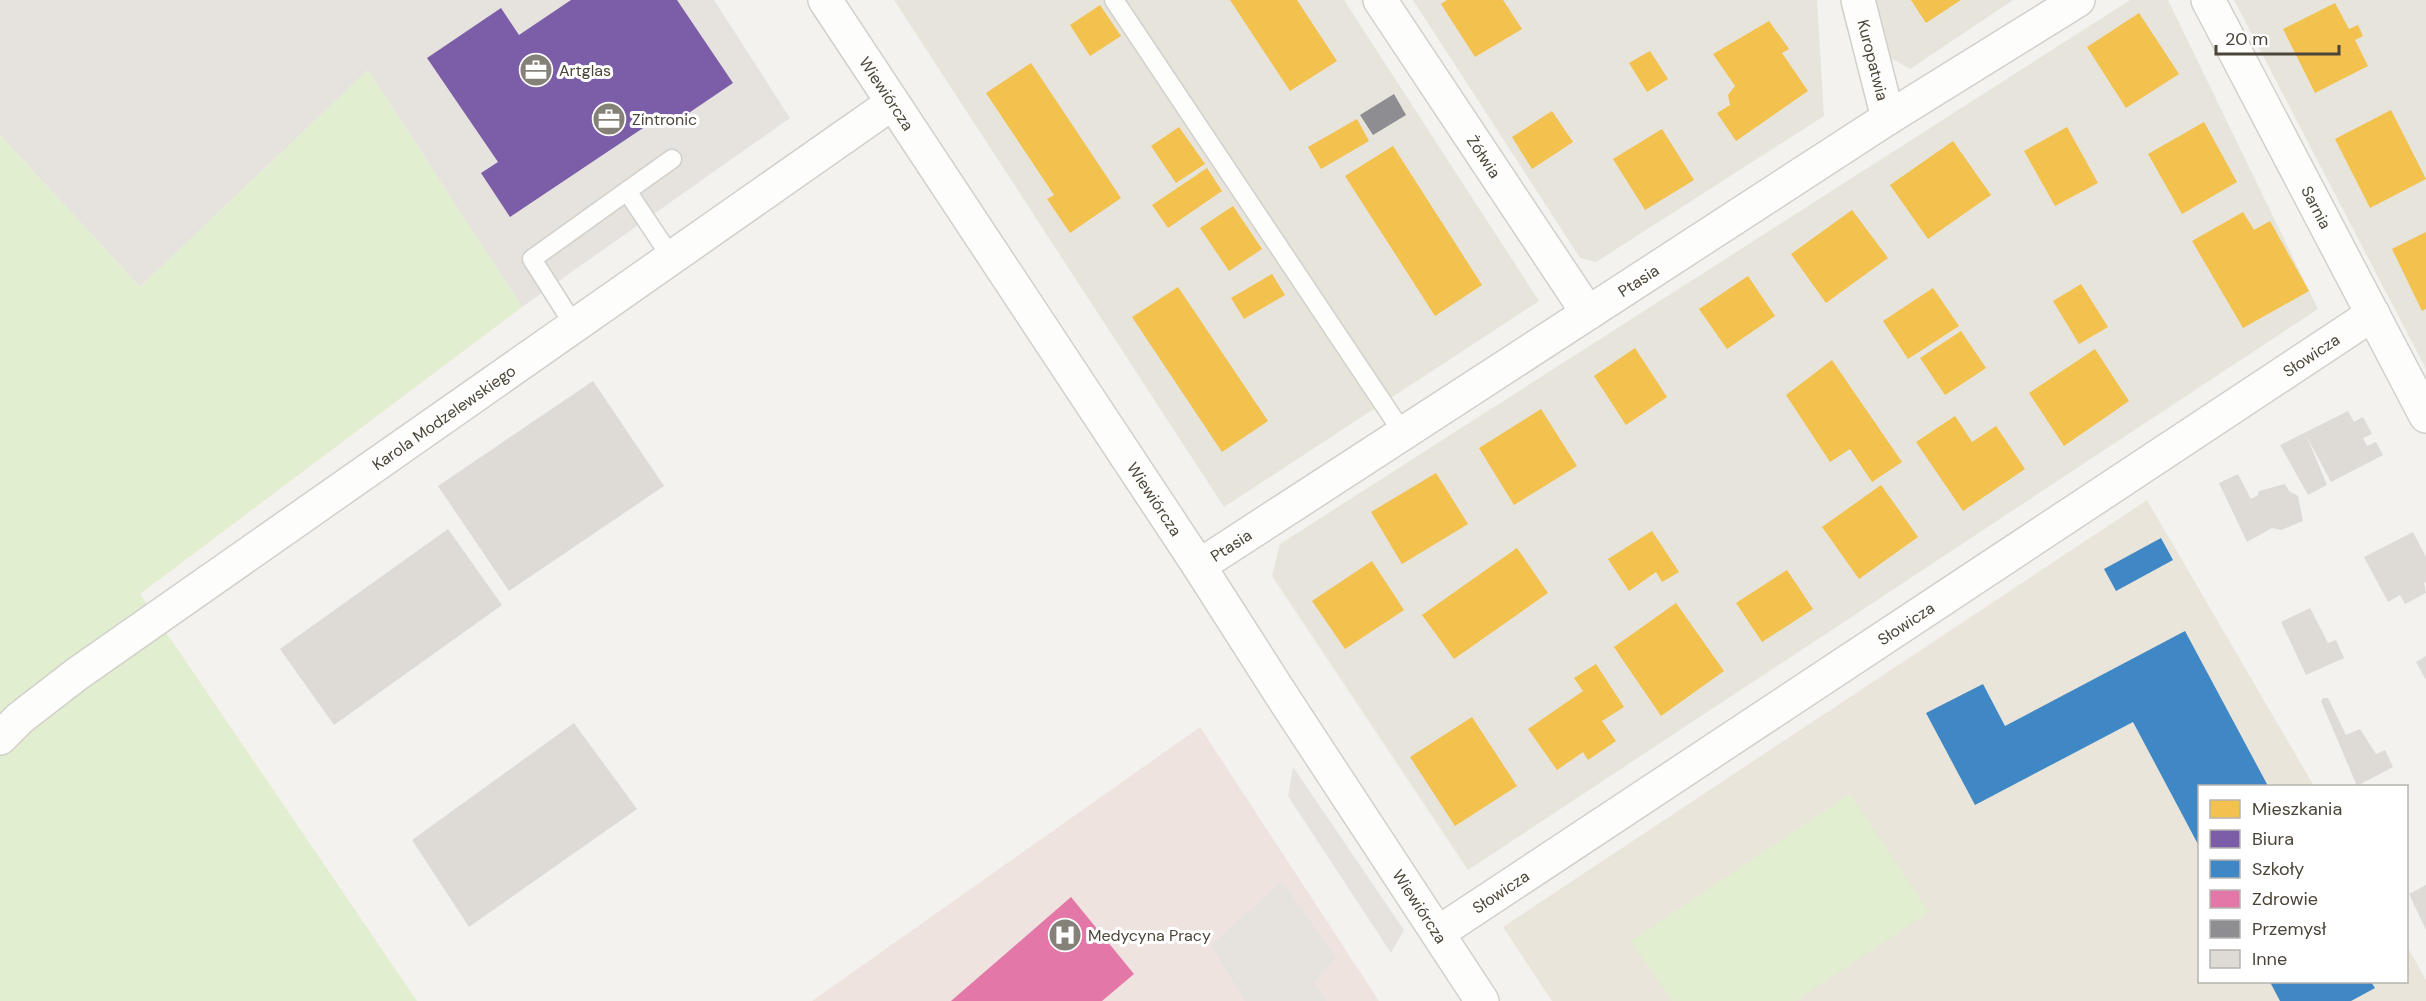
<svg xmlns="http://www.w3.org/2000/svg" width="2426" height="1001" viewBox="0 0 2426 1001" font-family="'DM Sans',sans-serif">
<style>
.residential{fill:#e7e4dc}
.industrial{fill:#e6e2de}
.education{fill:#eae5da}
.medical{fill:#eee3df}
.green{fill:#e1eecf}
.parking{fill:#e6e3df}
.homes{fill:#f2c14e}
.offices{fill:#7b5ea7}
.schools{fill:#3f88c5}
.health{fill:#e377a8}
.industry{fill:#8d8d92}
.building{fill:#dedbd6}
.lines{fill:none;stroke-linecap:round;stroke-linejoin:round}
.service-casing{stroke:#d2d0cb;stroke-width:21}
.minor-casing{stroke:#d2d0cb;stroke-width:36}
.tertiary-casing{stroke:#d2d0cb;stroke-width:36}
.service{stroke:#fdfdfc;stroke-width:18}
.minor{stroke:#fdfdfc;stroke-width:33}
.tertiary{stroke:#fdfdfc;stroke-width:33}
.labels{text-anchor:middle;stroke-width:6;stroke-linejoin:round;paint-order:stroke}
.street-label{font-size:16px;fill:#4b4439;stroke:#fff}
.poi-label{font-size:16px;fill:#4b4439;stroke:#fff;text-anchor:start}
</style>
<rect width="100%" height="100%" fill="#f4f2ee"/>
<g class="residential">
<polygon points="894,0 1344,0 1539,301 1224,507"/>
<polygon points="1413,0 1817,0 1824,116 1596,262 1580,258"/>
<polygon points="1873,0 2013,0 1910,69 1887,56"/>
<polygon points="2130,0 2168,0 2318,309 1468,870 1272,576 1280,544"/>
<polygon points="2234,0 2426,0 2426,369"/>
</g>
<polygon class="industrial" points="0,0 714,0 790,118 522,307 368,70 140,287 0,135"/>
<polygon class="education" points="2147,500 2314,786 2200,786 2200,982 2406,982 2407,946 2426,980 2426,1001 1552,1001 1503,927"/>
<polygon class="medical" points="1200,727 1379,1001 812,1001"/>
<g class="green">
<polygon points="368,70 522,307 140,594 417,1001 0,1001 0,135 140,287"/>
<polygon points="1850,794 1929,912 1796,1001 1672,1001 1631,941"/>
</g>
<g class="parking">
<polygon points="506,0 560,0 523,25"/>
<polygon points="736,90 756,118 536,283 516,251 537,234 525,216 661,123 669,134"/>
<polygon points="1293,767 1404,930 1391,953 1288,796"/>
<polygon points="1282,881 1336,958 1314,982 1327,1001 1245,1001 1211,945"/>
</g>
<g class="homes">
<polygon points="1230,0 1297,0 1337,61 1290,91"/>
<polygon points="1447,0 1503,0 1522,29 1475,57 1441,4"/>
<polygon points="1911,0 1961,0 1926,23"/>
<polygon points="2335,3 2349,29 2358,25 2363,36 2355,40 2368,66 2315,93 2283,29"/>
<polygon points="1100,5 1121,36 1090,56 1070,25"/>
<polygon points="2139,13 2179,74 2126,108 2087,47"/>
<polygon points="1769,21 1789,49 1782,53 1808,91 1736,141 1717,113 1730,105 1728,95 1735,86 1713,54"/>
<polygon points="1650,51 1668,79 1647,92 1629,63"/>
<polygon points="1031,63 1121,198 1070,233 1047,199 1054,195 986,93"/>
<polygon points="2391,110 2426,179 2370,208 2335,139"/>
<polygon points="1552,111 1573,142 1532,169 1512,137"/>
<polygon points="1357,119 1369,141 1321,169 1308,147"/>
<polygon points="2204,122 2237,182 2182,214 2148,154"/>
<polygon points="1179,127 1205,164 1176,183 1151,146"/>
<polygon points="2067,127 2098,183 2055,206 2024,151"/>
<polygon points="1662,129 1694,180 1645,210 1613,159"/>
<polygon points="1953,141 1991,195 1928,239 1890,185"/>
<polygon points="1393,146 1482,285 1435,316 1345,176"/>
<polygon points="1207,168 1222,191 1168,228 1152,205"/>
<polygon points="1233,206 1262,249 1229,271 1200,228"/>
<polygon points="1852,210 1888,258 1826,303 1791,254"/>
<polygon points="2243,212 2254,230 2270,221 2309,291 2243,328 2192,241"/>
<polygon points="2426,232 2426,309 2422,311 2392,249"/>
<polygon points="1272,274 1285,295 1244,319 1231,298"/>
<polygon points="1748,276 1775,316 1727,349 1699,309"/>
<polygon points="2081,284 2108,327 2079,344 2053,301"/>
<polygon points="1178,287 1268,421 1222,452 1132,317"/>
<polygon points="1933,288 1959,326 1908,359 1883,321"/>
<polygon points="1961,331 1986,368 1945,395 1920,358"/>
<polygon points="1635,348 1667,397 1626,425 1594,376"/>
<polygon points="2095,349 2129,401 2064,446 2029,393"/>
<polygon points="1832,360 1902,462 1872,482 1850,449 1830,462 1786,395"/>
<polygon points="1541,409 1577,466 1514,505 1479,448"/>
<polygon points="1955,416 1972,442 1996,426 2025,469 1963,511 1916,442"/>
<polygon points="1436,473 1468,524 1402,564 1371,512"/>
<polygon points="1881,485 1918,537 1859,579 1822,527"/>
<polygon points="1652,531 1679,572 1662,582 1656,572 1629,591 1608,559"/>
<polygon points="1517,548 1548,593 1454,659 1422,615"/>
<polygon points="1372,561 1404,610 1345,649 1312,601"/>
<polygon points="1787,570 1813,609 1762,642 1736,603"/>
<polygon points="1676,603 1724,671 1661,716 1614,647"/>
<polygon points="1596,664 1624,707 1602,721 1616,741 1588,760 1583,752 1557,770 1528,729 1583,691 1574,678"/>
<polygon points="1472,717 1517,786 1455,826 1410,757"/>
</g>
<polygon class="offices" points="571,0 677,0 733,83 671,125 664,114 510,217 481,173 498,162 427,58 501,8 519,35"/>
<g class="schools">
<polygon points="2161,538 2173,560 2116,591 2104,569"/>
<polygon points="2185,631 2268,786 2200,786 2200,848 2133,722 1975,805 1926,713 1983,684 2005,726"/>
<polygon points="2270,982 2371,982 2375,988 2351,1001 2280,1001"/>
</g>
<polygon class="health" points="1071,897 1134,974 1102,1001 951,1001"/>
<polygon class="industry" points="1394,94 1406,115 1373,135 1360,115"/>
<g class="building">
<polygon points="593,381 664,486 509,591 438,486"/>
<polygon points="2348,411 2354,422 2363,417 2372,434 2363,438 2367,446 2376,442 2383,455 2331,482 2307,437 2327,485 2308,495 2280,445"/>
<polygon points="2238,474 2251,499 2258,495 2259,491 2285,484 2289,491 2298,496 2303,521 2281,530 2272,528 2247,542 2219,483"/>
<polygon points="448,529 502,605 334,725 280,649"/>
<polygon points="2413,532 2426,557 2426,582 2424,583 2426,593 2405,604 2400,595 2388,602 2364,557"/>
<polygon points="2310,608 2328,643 2336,640 2344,658 2306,675 2281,622"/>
<polygon points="2426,656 2426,680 2416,662"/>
<polygon points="2323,698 2328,698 2346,735 2360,729 2376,754 2385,750 2393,767 2357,786 2321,701"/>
<polygon points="574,723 637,809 469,927 412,840"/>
<polygon points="2426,885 2426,930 2409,894"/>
</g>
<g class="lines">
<g class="service-casing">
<g id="service">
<polyline points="1114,0 1403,433"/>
<polyline points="671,257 627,191 672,159"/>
<polyline points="574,325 532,259 627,191"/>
</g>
</g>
<g class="minor-casing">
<g id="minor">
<path id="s1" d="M1380,0L1588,313"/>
<path id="s2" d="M1858,0L1888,118"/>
<path id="s3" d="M2208,0L2426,416"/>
<path id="s4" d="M1199,566L1888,118L2078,0"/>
<path id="s5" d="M0,738L20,718L77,674L891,104"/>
<path id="s6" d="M1438,933L2373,314"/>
</g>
</g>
<g class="tertiary-casing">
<g id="tertiary">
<path id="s7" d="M825,0L1199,566L1284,699L1482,1001"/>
</g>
</g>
<use href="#service" class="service"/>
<use href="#minor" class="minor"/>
<use href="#tertiary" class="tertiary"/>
</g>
<defs>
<g id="office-disc" transform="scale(1.725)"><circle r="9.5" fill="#868178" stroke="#fff"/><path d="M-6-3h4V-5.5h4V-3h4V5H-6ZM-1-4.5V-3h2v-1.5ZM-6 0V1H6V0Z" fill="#fff"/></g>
<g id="hospital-disc" transform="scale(1.725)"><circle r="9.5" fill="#868178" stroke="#fff"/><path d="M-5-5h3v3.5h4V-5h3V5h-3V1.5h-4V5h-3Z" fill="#fff"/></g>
</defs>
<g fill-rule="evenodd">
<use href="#office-disc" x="536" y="70"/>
<use href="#office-disc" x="609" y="119"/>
<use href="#hospital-disc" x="1065" y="935"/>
</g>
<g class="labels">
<g class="street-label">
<text dy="6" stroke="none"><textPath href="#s2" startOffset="62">Kuropatwia</textPath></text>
<text dy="6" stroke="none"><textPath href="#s7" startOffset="112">Wiewiórcza</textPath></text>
<text dy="6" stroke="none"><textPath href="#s1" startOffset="188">Żółwia</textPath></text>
<text dy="6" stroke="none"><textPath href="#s3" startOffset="234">Sarnia</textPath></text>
<text dy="6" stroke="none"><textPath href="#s4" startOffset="524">Ptasia</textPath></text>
<text dy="6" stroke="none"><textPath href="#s6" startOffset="1047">Słowicza</textPath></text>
<text dy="6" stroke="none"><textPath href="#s5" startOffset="548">Karola Modzelewskiego</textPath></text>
<text dy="6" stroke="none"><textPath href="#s7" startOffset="598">Wiewiórcza</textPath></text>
<text dy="6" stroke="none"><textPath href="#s4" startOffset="38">Ptasia</textPath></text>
<text dy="6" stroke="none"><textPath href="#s6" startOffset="561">Słowicza</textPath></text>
<text dy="6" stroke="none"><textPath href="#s6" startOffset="75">Słowicza</textPath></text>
<text dy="6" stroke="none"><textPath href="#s7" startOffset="1084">Wiewiórcza</textPath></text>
</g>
<g class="poi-label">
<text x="559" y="76">Artglas</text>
<text x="632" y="125">Zintronic</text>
<text x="1088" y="941">Medycyna Pracy</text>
</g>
</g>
<rect x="2198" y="785" width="210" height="198" fill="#ffffff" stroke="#b7b4b0" stroke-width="1.5"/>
<rect x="2210" y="800" width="30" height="18" fill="#f2c14e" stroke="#b7b4b0" stroke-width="1.5"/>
<text x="2252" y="815" font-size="18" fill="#4b4439">Mieszkania</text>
<rect x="2210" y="830" width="30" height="18" fill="#7b5ea7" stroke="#b7b4b0" stroke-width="1.5"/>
<text x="2252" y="845" font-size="18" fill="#4b4439">Biura</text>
<rect x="2210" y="860" width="30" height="18" fill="#3f88c5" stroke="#b7b4b0" stroke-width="1.5"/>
<text x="2252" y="875" font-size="18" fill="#4b4439">Szkoły</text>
<rect x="2210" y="890" width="30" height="18" fill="#e377a8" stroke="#b7b4b0" stroke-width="1.5"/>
<text x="2252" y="905" font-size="18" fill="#4b4439">Zdrowie</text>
<rect x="2210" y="920" width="30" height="18" fill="#8d8d92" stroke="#b7b4b0" stroke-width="1.5"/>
<text x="2252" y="935" font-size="18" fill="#4b4439">Przemysł</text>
<rect x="2210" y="950" width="30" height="18" fill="#dedbd6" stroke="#b7b4b0" stroke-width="1.5"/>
<text x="2252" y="965" font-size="18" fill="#4b4439">Inne</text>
<path d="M2216 45v9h123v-9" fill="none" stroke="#4b4439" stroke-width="3"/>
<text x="2225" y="45" font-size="18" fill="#4b4439" stroke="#ffffff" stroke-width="4.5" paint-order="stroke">20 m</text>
</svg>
